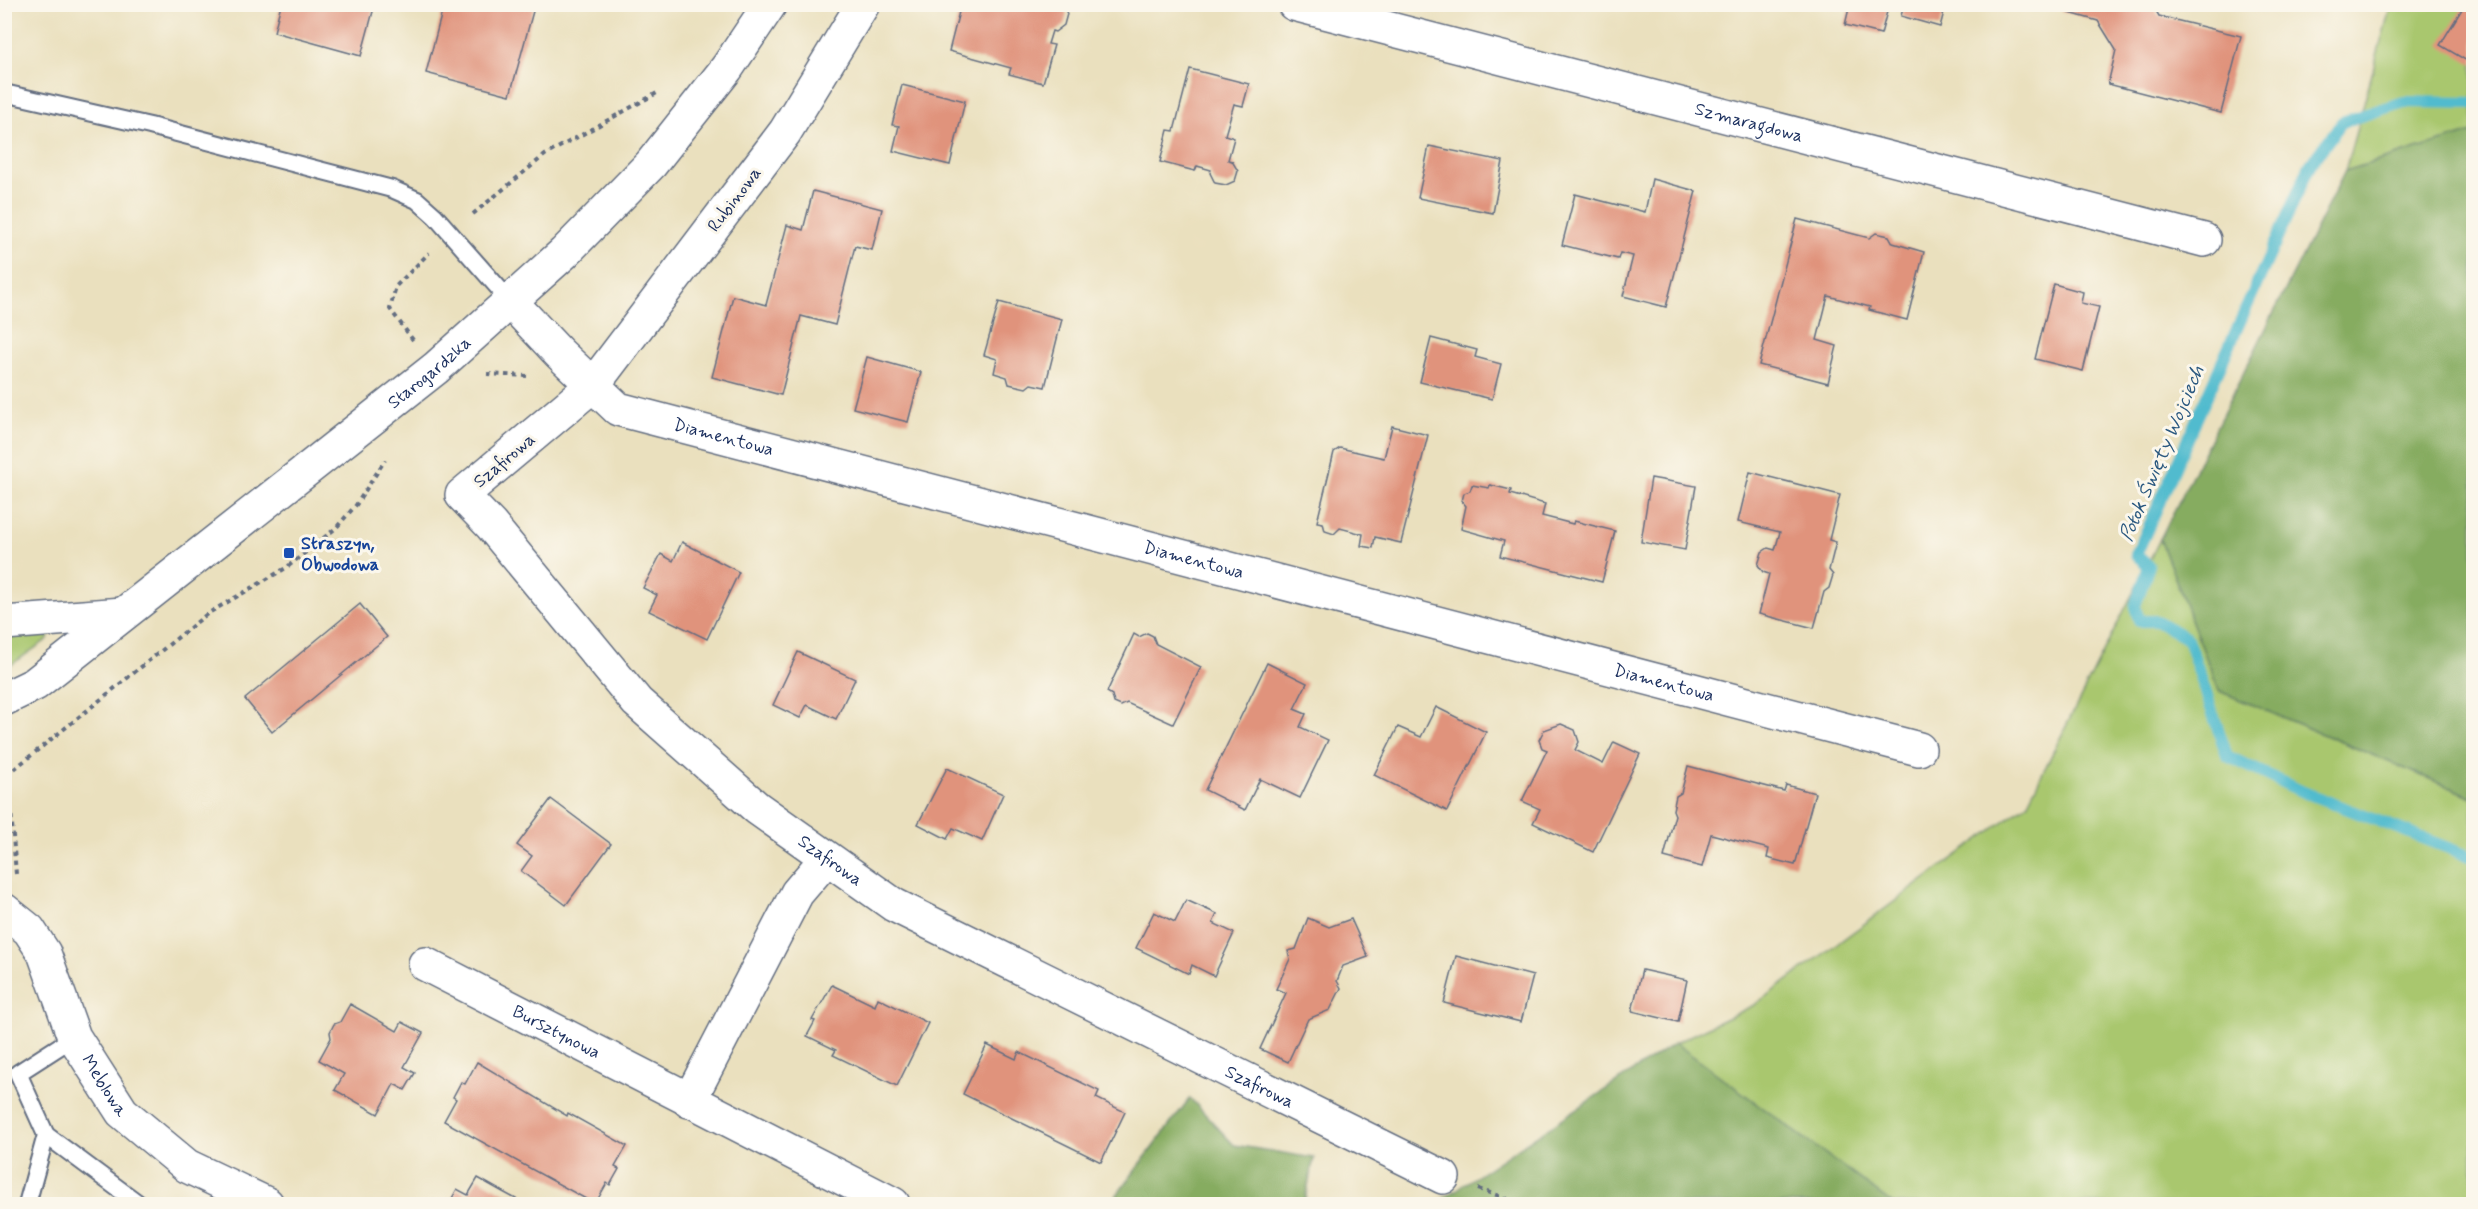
<svg xmlns="http://www.w3.org/2000/svg" width="2478" height="1209" viewBox="0 0 2478 1209" font-family="Mynerve,sans-serif">
<style>
.green{fill:#a9c76e;stroke:#627b66;stroke-width:1.5}
.forest{fill:#86ac61;stroke:#506e60;stroke-width:1.5}
.lines{fill:none;stroke-linecap:round;stroke-linejoin:round}
.stream{stroke:#51bbce;stroke-width:12}
.building{fill:#e0937c}
.service-casing{stroke:#636d80;stroke-width:20}
.minor-casing{stroke:#636d80;stroke-width:36}
.secondary-casing{stroke:#636d80;stroke-width:36}
.motorway-casing{stroke:#636d80;stroke-width:36}
.path{stroke:#636d80;stroke-width:4;stroke-dasharray:4.5 4.5;stroke-linecap:butt}
.service{stroke:#fff;stroke-width:16}
.minor{stroke:#fff;stroke-width:33}
.secondary{stroke:#fff;stroke-width:33}
.motorway{stroke:#fff;stroke-width:33}
.transit-dot{fill:#1a4fb4;stroke:#fbf7ec;stroke-width:2}
.labels{text-anchor:middle;stroke-width:6;stroke-linejoin:round;paint-order:stroke}
.street-label{font-size:18px;fill:#1b2f5e;stroke:#fbf7ec}
.transit-label{font-size:18px;font-weight:bold;fill:#164399;stroke:#fbf7ec;text-anchor:start}
.water-label{font-size:20px;font-style:italic;fill:#2b5980;stroke:#fbf7ec}
</style>
<rect width="100%" height="100%" fill="#fbf7ec"/>
<filter id="ink" filterUnits="userSpaceOnUse"><feTurbulence type="fractalNoise" baseFrequency=".0167" numOctaves="2"/><feDisplacementMap in="SourceGraphic" scale="12" xChannelSelector="R" yChannelSelector="G"/><feConvolveMatrix kernelMatrix="1 2 1 2 8 2 1 2 1" color-interpolation-filters="sRGB"/></filter>
<filter id="wash" filterUnits="userSpaceOnUse"><feTurbulence type="fractalNoise" baseFrequency=".008" numOctaves="4" result="noise"/><feDisplacementMap in="SourceGraphic" scale="24" xChannelSelector="R" yChannelSelector="G"/><feGaussianBlur stdDeviation="1.35" result="paint"/><feColorMatrix in="noise" values="0 0 0 0 0 0 0 0 0 0 0 0 0 0 0 0 0 1.4 0 .05"/><feComposite in="paint" operator="in"/></filter>
<g filter="url(#wash)">
<rect width="100%" height="100%" fill="#eae0be"/>
<g class="green">
<polygon points="2391,5 2473,5 2473,132 2345,171"/>
<polygon points="2160,539 2219,691 2473,797 2473,1204 1893,1204 1675,1043 1754,1005 2027,804"/>
<polygon points="49,634 48,639 5,669 5,636"/>
</g>
<g class="forest">
<polygon points="2473,132 2474,132 2473,797 2219,691 2160,539 2345,171"/>
<polygon points="1675,1043 1893,1204 1435,1204 1441,1200"/>
<polygon points="1190,1098 1234,1145 1314,1158 1304,1204 1110,1204"/>
</g>
<g class="lines">
<polyline class="stream" points="2474,103 2404,102 2342,122 2310,165 2136,555 2149,566 2135,606 2139,621 2157,621 2188,639 2227,756 2301,791 2474,858"/>
</g>
<g id="blocks">
<g class="building">
<polygon points="281,4 375,4 361,56 274,32"/>
<polygon points="444,4 535,4 510,95 426,73"/>
<polygon points="961,4 1023,4 1040,9 1043,4 1063,4 1067,14 1064,25 1055,32 1052,31 1048,44 1054,45 1043,83 1009,74 1011,68 949,51"/>
<polygon points="1850,4 1889,4 1881,34 1845,25"/>
<polygon points="1904,4 1946,4 1940,27 1901,16"/>
<polygon points="2063,4 2152,4 2159,16 2241,36 2221,113 2108,84 2116,50 2098,21 2062,11"/>
<polygon points="2465,4 2474,4 2474,65 2440,45"/>
<polygon points="1190,69 1249,84 1243,106 1234,104 1225,135 1234,138 1228,160 1232,161 1238,171 1235,181 1226,185 1215,183 1210,173 1211,170 1197,166 1195,171 1160,162 1168,130 1174,131"/>
<polygon points="902,85 965,101 950,165 893,151 899,126 892,125"/>
<polygon points="1429,146 1503,161 1493,213 1418,198"/>
<polygon points="1652,179 1696,191 1666,307 1623,296 1633,256 1620,253 1618,259 1562,245 1575,194 1645,212"/>
<polygon points="813,191 882,209 872,250 855,246 835,325 801,316 781,395 712,377 733,296 766,305 787,225 803,230"/>
<polygon points="1797,219 1869,238 1876,233 1889,236 1893,243 1924,252 1907,320 1869,310 1870,307 1828,296 1817,340 1837,346 1828,383 1759,365"/>
<polygon points="2054,284 2083,292 2081,303 2099,307 2083,371 2035,359"/>
<polygon points="999,302 1062,319 1045,387 1031,384 1026,388 1009,384 1007,377 994,373 997,359 984,355"/>
<polygon points="1431,338 1477,350 1475,357 1501,364 1492,399 1420,382"/>
<polygon points="867,357 921,372 908,422 853,408"/>
<polygon points="1392,426 1428,435 1401,543 1375,537 1373,548 1361,546 1363,534 1340,528 1334,534 1325,531 1323,523 1317,522 1334,452 1340,448 1384,458"/>
<polygon points="1750,472 1840,495 1829,540 1836,542 1829,570 1833,575 1829,588 1824,592 1814,628 1759,614 1769,574 1763,572 1758,565 1762,552 1768,548 1775,550 1780,532 1738,522"/>
<polygon points="1651,478 1696,486 1685,550 1641,542"/>
<polygon points="1472,485 1489,488 1490,485 1511,490 1510,494 1545,504 1542,516 1573,524 1574,521 1615,531 1602,582 1500,556 1504,541 1461,529 1466,506 1462,501 1464,493 1470,491"/>
<polygon points="682,542 739,572 707,639 649,611 657,595 643,588 661,554 673,561"/>
<polygon points="360,604 387,637 272,732 245,699"/>
<polygon points="1147,633 1153,636 1156,644 1201,667 1173,724 1127,703 1121,706 1114,703 1112,695 1107,692 1134,634 1139,637"/>
<polygon points="798,652 855,679 836,719 807,705 800,718 773,705"/>
<polygon points="1267,663 1307,683 1294,709 1306,714 1300,727 1328,740 1300,798 1260,779 1245,810 1205,790"/>
<polygon points="1436,707 1486,732 1447,811 1374,775 1398,727 1421,737"/>
<polygon points="1561,724 1575,730 1579,742 1575,750 1603,764 1614,742 1640,754 1593,852 1533,823 1540,809 1522,801 1547,750 1542,748 1539,740 1544,730"/>
<polygon points="1688,766 1784,791 1786,785 1815,793 1795,865 1767,858 1769,849 1711,834 1702,867 1664,857 1675,815 1673,810 1676,796 1681,793"/>
<polygon points="947,768 1003,794 982,841 953,828 947,839 918,824"/>
<polygon points="551,799 611,844 566,905 521,871 532,856 517,845"/>
<polygon points="1186,900 1217,914 1213,923 1234,933 1214,976 1192,965 1189,974 1136,948 1154,912 1175,922"/>
<polygon points="1308,918 1329,927 1351,919 1368,957 1343,966 1337,981 1341,988 1330,1010 1308,1019 1288,1062 1260,1049 1286,993 1276,989 1290,959 1288,951 1296,949"/>
<polygon points="1456,956 1533,976 1521,1022 1444,1003"/>
<polygon points="1642,970 1687,980 1678,1022 1632,1011"/>
<polygon points="832,985 875,1006 878,998 928,1023 897,1086 833,1055 836,1050 807,1036 815,1021 812,1020"/>
<polygon points="350,1004 397,1031 402,1022 423,1033 404,1067 415,1073 405,1090 394,1084 378,1114 335,1090 344,1074 319,1060 331,1038 330,1032 334,1024 340,1022"/>
<polygon points="987,1045 1016,1059 1019,1052 1099,1091 1096,1098 1125,1112 1101,1162 963,1094"/>
<polygon points="477,1062 567,1116 568,1113 627,1146 615,1167 619,1169 610,1185 607,1183 595,1204 444,1121 456,1099 453,1097 461,1082 465,1084"/>
<polygon points="478,1178 503,1192 525,1204 449,1204 457,1189 468,1195"/>
</g>
</g>
</g>
<g filter="url(#ink)">
<use href="#blocks" fill-opacity="0" stroke="#636d80" stroke-width="1.5"/>
<g class="lines">
<g class="service-casing">
<g id="service">
<polyline points="4,93 150,126 392,189 417,200 435,216 510,301"/>
<polyline points="46,1135 139,1204"/>
<polyline points="27,1204 46,1135 18,1073 74,1037"/>
</g>
</g>
<g class="minor-casing">
<g id="minor">
<path id="s1" d="M863,4L785,132L593,385L462,495L491,525L637,702L757,808L894,905L1443,1177"/>
<path id="s2" d="M1294,4L2204,240"/>
<path id="s3" d="M510,301L559,353L618,409L1919,749"/>
<path id="s4" d="M4,910L29,930L44,953L74,1037L122,1112L187,1166L267,1204"/>
<path id="s5" d="M425,964L893,1204"/>
<polyline points="689,1101 797,893 826,859"/>
</g>
</g>
<g class="secondary-casing">
<g id="secondary">
<path id="s6" d="M4,699L35,684L436,368L564,253L651,164L727,68L770,4"/>
</g>
</g>
<g class="motorway-casing">
<polyline id="motorway" points="4,623 123,614"/>
</g>
<g class="path">
<polyline points="473,214 545,155 657,93"/>
<polyline points="413,340 390,309 396,286 429,253"/>
<polyline points="487,374 527,376"/>
<polyline points="16,874 8,774 207,614 286,568 336,528 356,505 385,460"/>
<polyline points="1478,1189 1523,1204"/>
</g>
<use href="#service" class="service"/>
<use href="#minor" class="minor"/>
<use href="#secondary" class="secondary"/>
<use href="#motorway" class="motorway"/>
</g>
</g>
<rect class="transit-dot" x="283" y="547" width="12" height="12" rx="3"/>
<g class="labels">
<g class="street-label">
<text dy="6" stroke="none"><textPath href="#s2" startOffset="470">Szmaragdowa</textPath></text>
<text transform="translate(734 199) rotate(-53)" y="6">Rubinowa</text>
<text dy="6" stroke="none"><textPath href="#s6" startOffset="537">Starogardzka</textPath></text>
<text dy="6" stroke="none"><textPath href="#s3" startOffset="262">Diamentowa</textPath></text>
<text transform="translate(504 460) rotate(-40)" y="6">Szafirowa</text>
<text dy="6" stroke="none"><textPath href="#s3" startOffset="748">Diamentowa</textPath></text>
<text dy="6" stroke="none"><textPath href="#s3" startOffset="1234">Diamentowa</textPath></text>
<text dy="6" stroke="none"><textPath href="#s1" startOffset="1160">Szafirowa</textPath></text>
<text dy="6" stroke="none"><textPath href="#s5" startOffset="148">Bursztynowa</textPath></text>
<text dy="6" stroke="none"><textPath href="#s4" startOffset="206">Meblowa</textPath></text>
<text dy="6" stroke="none"><textPath href="#s1" startOffset="1646">Szafirowa</textPath></text>
</g>
<g class="transit-label">
<text x="301" y="549">Straszyn,<tspan x="301" dy="21">Obwodowa</tspan></text>
</g>
<g class="water-label">
<text transform="translate(2161 453) rotate(-67)" y="7">Potok Święty Wojciech</text>
</g>
</g>
<rect width="2478" height="1209" fill="none" stroke="#fbf7ec" stroke-width="24"/>
</svg>
